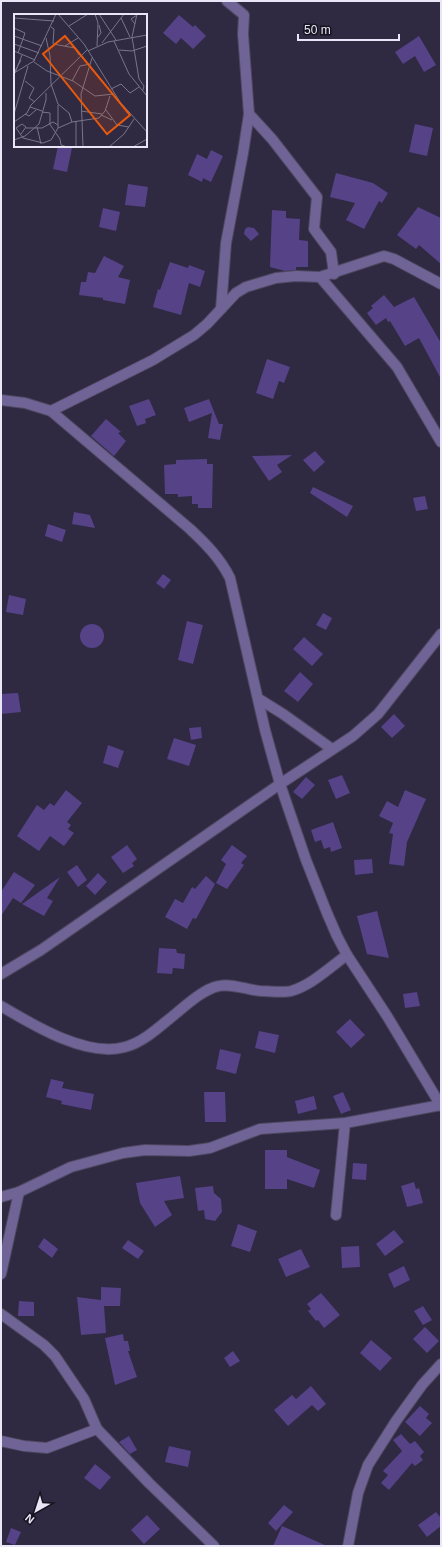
<svg xmlns="http://www.w3.org/2000/svg" width="442" height="1547" viewBox="0 0 442 1547" font-family="Helvetica,sans-serif">
<style>
.building{fill:#564287}
.lines{fill:none;stroke-linecap:round;stroke-linejoin:round}
.street-casing{stroke:#4d475f;stroke-width:12}
.street{stroke:#6f6495;stroke-width:10}
.inset-road{fill:none;stroke:#79758a;stroke-width:1}
.view{fill:#e8590c;fill-opacity:0.15;stroke:#e8590c;stroke-width:2}
.inset-edge{fill:none;stroke:#e9e6f7;stroke-width:2}
</style>
<rect width="100%" height="100%" fill="#2f2942"/>
<g class="building">
<polygon points="179,15 193,27 195,25 206,36 193,49 181,38 176,44 163,33"/>
<polygon points="419,36 436,65 424,72 415,56 403,64 395,52"/>
<polygon points="415,124 433,128 427,156 409,152"/>
<polygon points="58,146 72,148 67,172 53,169"/>
<polygon points="211,150 223,156 211,182 203,178 202,182 188,175 197,154 207,159"/>
<polygon points="336,173 373,183 388,193 382,203 379,201 364,229 346,220 355,203 330,197"/>
<polygon points="128,184 148,187 145,207 125,205"/>
<polygon points="418,207 441,218 441,264 419,245 416,249 397,235"/>
<polygon points="103,208 120,212 116,231 99,227"/>
<polygon points="272,210 286,211 286,218 300,219 299,240 308,241 308,267 296,267 296,270 285,271 270,267"/>
<polygon points="248,227 254,228 259,234 251,241 244,234 245,229"/>
<polygon points="104,256 124,266 118,277 130,280 125,304 103,300 103,298 79,295 81,282 86,282 88,272 95,273"/>
<polygon points="170,262 188,268 189,265 205,271 200,287 189,283 181,315 153,307 158,289 160,290"/>
<polygon points="384,295 394,307 414,297 441,343 441,379 419,338 405,346 390,321 388,322 386,318 376,325 367,313 373,308 371,306"/>
<polygon points="267,359 290,367 284,383 279,381 273,399 256,393"/>
<polygon points="149,399 156,415 145,419 146,423 137,426 129,406"/>
<polygon points="209,399 219,424 223,424 220,440 208,438 212,413 189,422 184,408"/>
<polygon points="106,419 121,432 118,433 126,441 114,456 91,436"/>
<polygon points="315,451 325,462 314,472 303,460"/>
<polygon points="292,455 277,465 282,472 269,481 252,456"/>
<polygon points="207,459 207,464 213,464 212,508 198,508 198,504 192,504 192,496 178,497 178,494 165,494 164,465 176,464 176,460"/>
<polygon points="313,487 353,506 347,517 310,493"/>
<polygon points="425,496 428,509 416,511 413,498"/>
<polygon points="74,512 90,515 95,528 72,524"/>
<polygon points="48,524 66,530 62,542 45,536"/>
<polygon points="163,574 171,580 164,589 156,583"/>
<polygon points="9,595 26,599 23,615 6,612"/>
<polygon points="323,613 332,618 326,630 316,625"/>
<polygon points="187,621 203,625 193,664 178,660"/>
<circle cx="92" cy="636" r="12"/>
<polygon points="304,637 323,654 312,666 293,649"/>
<polygon points="300,672 313,684 298,702 284,691"/>
<polygon points="18,693 21,712 1,714 1,694"/>
<polygon points="394,714 405,726 392,738 381,727"/>
<polygon points="201,727 202,738 191,740 189,728"/>
<polygon points="174,738 196,745 189,766 167,759"/>
<polygon points="108,745 124,751 118,768 103,763"/>
<polygon points="342,775 350,793 336,799 328,780"/>
<polygon points="306,777 315,785 302,799 293,792"/>
<polygon points="66,790 82,803 67,822 71,825 68,829 74,833 64,846 50,836 39,851 17,836 37,805 44,810 50,803 54,806"/>
<polygon points="405,790 426,799 407,842 404,866 389,864 393,834 389,833 393,823 379,816 387,801 398,807"/>
<polygon points="333,822 342,848 331,852 330,847 324,849 321,840 315,842 311,830"/>
<polygon points="127,845 137,859 132,863 134,866 123,873 111,857"/>
<polygon points="232,845 247,856 241,863 244,865 227,889 216,883 226,864 221,860"/>
<polygon points="372,859 373,873 355,875 354,860"/>
<polygon points="77,865 87,880 78,887 67,872"/>
<polygon points="14,872 35,885 21,903 13,898 1,916 1,892"/>
<polygon points="98,873 107,882 95,895 86,886"/>
<polygon points="206,876 215,884 196,919 193,918 187,929 165,917 175,899 183,903 192,887 195,889"/>
<polygon points="60,877 47,898 53,901 44,916 22,904"/>
<polygon points="377,911 389,958 367,954 357,916"/>
<polygon points="159,948 176,949 177,953 185,954 184,969 173,968 172,974 157,973"/>
<polygon points="417,992 420,1006 405,1008 403,994"/>
<polygon points="350,1019 365,1035 351,1048 336,1032"/>
<polygon points="259,1031 279,1035 275,1053 255,1048"/>
<polygon points="220,1049 241,1054 236,1074 216,1069"/>
<polygon points="51,1079 64,1082 62,1088 94,1094 91,1110 61,1104 62,1101 46,1097"/>
<polygon points="204,1092 225,1092 226,1122 205,1122"/>
<polygon points="343,1092 351,1110 341,1114 333,1096"/>
<polygon points="314,1096 317,1109 298,1114 295,1101"/>
<polygon points="265,1150 287,1150 287,1157 320,1170 314,1188 287,1179 287,1189 265,1189"/>
<polygon points="353,1163 367,1164 366,1180 352,1179"/>
<polygon points="180,1176 184,1198 164,1201 172,1215 155,1227 140,1203 136,1183"/>
<polygon points="414,1182 416,1189 419,1188 423,1203 407,1207 401,1186"/>
<polygon points="213,1186 214,1193 221,1199 222,1212 215,1221 205,1219 204,1210 198,1211 195,1188"/>
<polygon points="238,1224 257,1231 250,1252 231,1246"/>
<polygon points="394,1230 404,1242 385,1256 376,1244"/>
<polygon points="44,1238 58,1249 52,1258 38,1247"/>
<polygon points="128,1240 144,1251 138,1259 122,1248"/>
<polygon points="359,1246 360,1267 342,1268 341,1247"/>
<polygon points="301,1249 310,1267 286,1277 278,1259"/>
<polygon points="404,1266 410,1280 394,1288 388,1274"/>
<polygon points="101,1287 121,1288 120,1306 104,1306 106,1333 81,1335 77,1297 101,1300"/>
<polygon points="321,1293 340,1315 324,1328 318,1320 316,1321 308,1311 311,1309 307,1304"/>
<polygon points="19,1301 34,1302 34,1316 18,1316"/>
<polygon points="423,1306 432,1320 423,1325 414,1311"/>
<polygon points="425,1327 439,1341 427,1353 413,1339"/>
<polygon points="123,1334 124,1341 128,1341 130,1351 128,1351 137,1377 115,1385 105,1338"/>
<polygon points="371,1340 392,1358 380,1371 360,1353"/>
<polygon points="233,1351 240,1361 230,1367 224,1358"/>
<polygon points="311,1386 326,1404 318,1411 312,1405 288,1426 274,1410 292,1395 296,1399"/>
<polygon points="420,1406 429,1414 426,1418 432,1423 420,1436 405,1422"/>
<polygon points="401,1434 410,1444 415,1441 424,1452 420,1456 423,1460 415,1466 412,1463 389,1490 381,1483 388,1475 383,1471 402,1451 393,1440"/>
<polygon points="129,1436 137,1450 130,1454 119,1442"/>
<polygon points="169,1446 191,1451 188,1467 165,1462"/>
<polygon points="95,1464 111,1477 100,1490 84,1478"/>
<polygon points="284,1505 293,1512 276,1531 268,1523"/>
<polygon points="436,1512 441,1518 441,1526 427,1537 418,1525"/>
<polygon points="147,1515 160,1529 144,1544 131,1530"/>
<polygon points="282,1526 327,1546 273,1546"/>
<polygon points="11,1528 21,1532 15,1545 6,1542"/>
</g>
<g class="lines">
<g class="street-casing">
<g id="street">
<polyline points="249,114 272,139 317,197 314,229 331,252 334,274"/>
<polyline points="320,277 397,367 441,442"/>
<polyline points="221,309 226,243 243,153 249,114 243,34 244,15 227,1"/>
<path d="M1,400L25,403L51,411L190,529C206,544 220,558 230,578L265,730L280,784L306,860L327,913L337,936L347,955L387,1016L441,1106"/>
<polyline points="51,411 153,360 194,335 207,324 236,293 246,287 276,278 296,276 320,277 384,256 394,259 441,284"/>
<polyline points="259,699 283,714 332,749"/>
<polyline points="1,974 41,950 280,784 353,736 378,714 441,634"/>
<path d="M1,1006C33,1025 87,1058 125,1047C141,1043 156,1030 168,1020C182,1009 202,989 219,986C232,983 247,990 261,991C270,991 283,993 291,991C312,985 330,967 347,955"/>
<polyline points="1,1197 19,1192 71,1167 123,1153 145,1150 189,1151 210,1148 260,1129 345,1123 441,1105"/>
<polyline points="336,1215 345,1123"/>
<polyline points="1,1274 19,1192"/>
<polyline points="1,1314 44,1345 55,1356 84,1399 97,1429 149,1483 214,1546"/>
<polyline points="1,1441 24,1446 47,1448 97,1429"/>
<polyline points="348,1546 358,1493 368,1465 396,1421 422,1385 441,1364"/>
</g>
</g>
<use href="#street" class="street"/>
</g>
<g transform="translate(14 14)">
<rect width="133" height="133" fill="#2f2942"/>
<path class="inset-road" d="M44,0L70,30L106,88L133,118M81,0L84,9L83,32M85,0L102,26M123,0L118,23L125,65L130,72L129,76M0,4L40,7M107,4L116,23M121,10L117,5L123,1M55,12L74,0M37,13L40,15L39,30L61,34L65,41M0,14L11,19L4,39M0,22L28,32M84,23L87,19L85,11M32,24L36,42L37,70L44,90L55,99L58,108M100,27L115,60L133,82M88,29L110,0M0,30L25,39M51,32L64,24M105,36L118,37L133,32M0,37L21,46M74,37L94,28L133,21M20,48L33,57L59,67L81,82L100,80M1,57L7,46M0,59L20,47L42,0M1,59L8,41M11,67L20,74L15,84L21,88M58,67L66,52L76,50M97,75L107,70L116,79L125,73M16,93L28,97M92,96L103,111L115,113M67,97L88,100M28,98L36,99V109M0,100L14,52M11,100L15,102L22,96M87,101L98,106M0,108L13,99L17,91L73,36M35,109L46,125L47,131L53,133M23,113L27,130M12,114H28L39,108L44,111M44,114L58,108L85,104L91,97L96,82M7,120L12,113L8,110L2,114L9,124L29,129M0,126L11,122L25,110L32,86V79M29,129L37,126L44,114V91M62,133V107M69,133L67,80L78,44M95,133L110,120L120,105M119,133L133,125"/>
<path class="view" d="M51,22L116,101L93,120L29,40Z"/>
<rect width="133" height="133" class="inset-edge"/>
</g>
<rect width="442" height="1547" fill="none" stroke="#e9e6f7" stroke-width="4"/>
<g transform="translate(36 1511) rotate(219)" stroke="#16141f" stroke-width="3" paint-order="stroke">
<path d="M0-3L7 15L0 10L-7 15Z" fill="#e9e6f7"/>
<text y="-6" font-size="11" font-weight="bold" text-anchor="middle" fill="#e9e6f7">N</text>
</g>
<path d="M298 34v6h101v-6" fill="none" stroke="#e9e6f7" stroke-width="2"/>
<text x="304" y="34" font-size="12" fill="#e9e6f7" stroke="#16141f" stroke-width="3" paint-order="stroke">50 m</text>
</svg>
